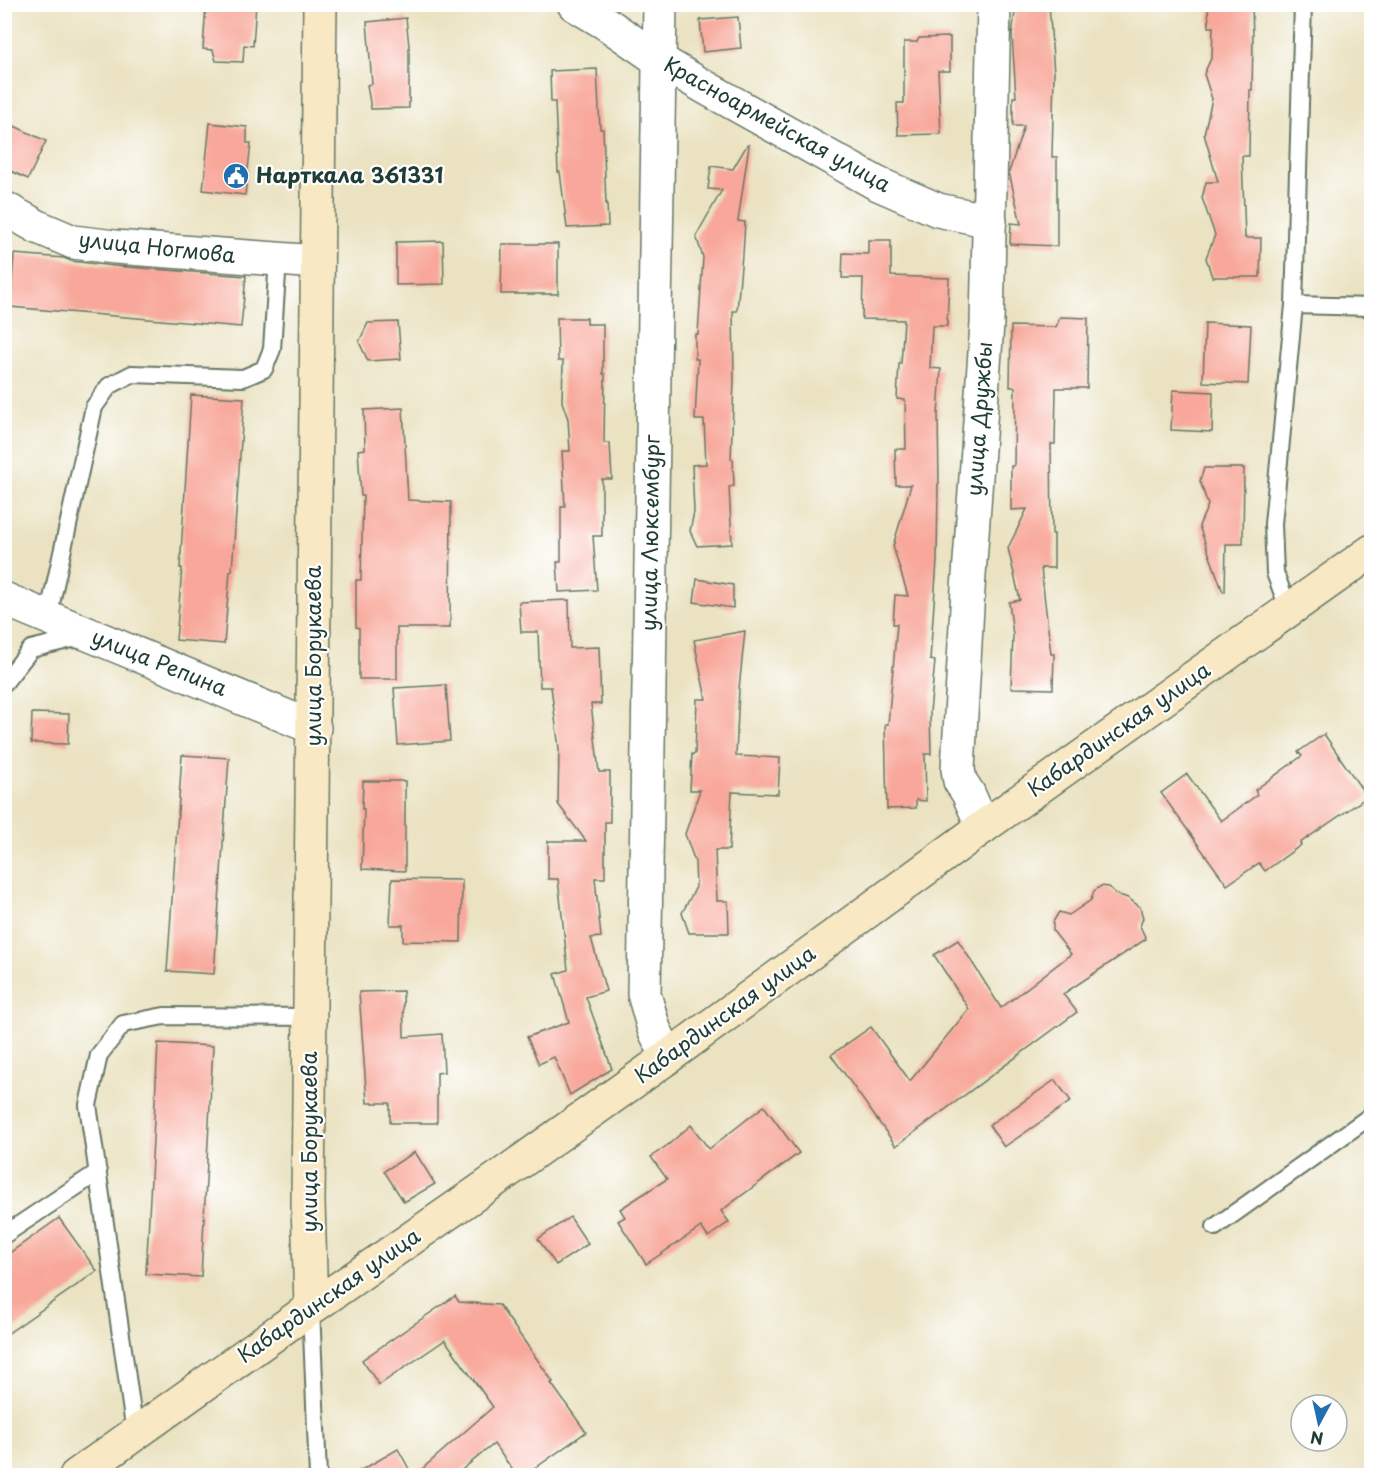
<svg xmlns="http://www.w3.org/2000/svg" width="1376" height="1480" viewBox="0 0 1376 1480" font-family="'Playpen Sans',sans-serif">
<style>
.building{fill:#f8a79a}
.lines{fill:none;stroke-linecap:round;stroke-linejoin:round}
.lane-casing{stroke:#667765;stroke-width:20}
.street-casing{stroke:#667765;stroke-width:36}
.secondary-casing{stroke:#667765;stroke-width:36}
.lane{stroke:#fff;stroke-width:16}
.street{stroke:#fff;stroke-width:33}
.secondary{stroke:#f8e8c3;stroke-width:33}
.labels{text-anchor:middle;stroke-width:4.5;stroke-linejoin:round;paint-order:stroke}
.street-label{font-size:21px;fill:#1f3d34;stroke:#fff}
.poi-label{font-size:21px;font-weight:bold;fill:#1f3d34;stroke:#fff;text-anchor:start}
</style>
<rect width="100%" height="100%" fill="#fff"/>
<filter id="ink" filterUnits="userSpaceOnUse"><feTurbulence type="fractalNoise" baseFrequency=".0167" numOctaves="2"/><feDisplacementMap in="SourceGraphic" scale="12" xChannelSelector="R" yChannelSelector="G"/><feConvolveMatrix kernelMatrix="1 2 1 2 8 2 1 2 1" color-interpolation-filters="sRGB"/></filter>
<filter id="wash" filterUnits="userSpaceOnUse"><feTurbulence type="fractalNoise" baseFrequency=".008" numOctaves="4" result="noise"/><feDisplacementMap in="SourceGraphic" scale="24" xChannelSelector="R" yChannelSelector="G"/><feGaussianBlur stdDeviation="1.35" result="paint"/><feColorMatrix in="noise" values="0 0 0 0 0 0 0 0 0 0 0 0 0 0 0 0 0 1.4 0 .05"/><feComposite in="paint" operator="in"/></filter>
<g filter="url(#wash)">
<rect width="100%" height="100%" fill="#eae2c1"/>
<g id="blocks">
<g class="building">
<polygon points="206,4 256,4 253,46 244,45 243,62 216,61 213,50 203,49"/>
<polygon points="1016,4 1049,4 1054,73 1052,157 1057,157 1057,246 1010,244 1011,223 1021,224 1009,172 1024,126 1013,126 1013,97 1016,97 1012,35"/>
<polygon points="1208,4 1252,4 1253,40 1252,90 1250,90 1249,156 1242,156 1245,238 1261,238 1260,277 1212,277 1206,258 1215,235 1202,198 1206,182 1218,182 1204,134 1212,99 1204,74 1212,56 1213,27 1209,27"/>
<polygon points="738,17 741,48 703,52 700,20"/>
<polygon points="406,18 409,46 409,108 371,109 367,85 372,84 367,22"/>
<polygon points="950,37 950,71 938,71 941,134 898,135 897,103 904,103 904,42 917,42 919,38"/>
<polygon points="597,69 600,129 603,129 606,204 607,203 608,226 567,228 560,172 558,172 555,102 551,102 550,71"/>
<polygon points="4,121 46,141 28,179 4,168"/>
<polygon points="210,123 247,127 247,143 251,143 245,195 203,190"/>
<polygon points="747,145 749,145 738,221 745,222 743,255 742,255 737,311 733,311 734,381 731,459 733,459 734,486 729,487 732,544 697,546 690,531 694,512 692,465 706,464 704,420 695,420 698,359 695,359 695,334 698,334 703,257 696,236 722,190 708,189 711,166 733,169"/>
<polygon points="868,240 891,240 891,276 949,278 947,326 932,326 930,368 941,369 938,415 939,484 938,484 937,561 930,660 935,661 930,712 931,754 925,754 926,801 916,800 916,808 887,809 885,724 888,724 897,624 893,624 895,595 908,596 893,546 911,485 896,485 895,449 906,449 905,400 897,399 899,364 901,364 904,320 862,319 863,278 842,278 843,253 868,254"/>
<polygon points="443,241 444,284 396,285 396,242"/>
<polygon points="502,244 558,244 558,294 501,294"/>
<polygon points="14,254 64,258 71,261 114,266 246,276 241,327 10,307"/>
<polygon points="1060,317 1088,318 1087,388 1056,388 1055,444 1051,444 1052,534 1054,534 1054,568 1041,568 1051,654 1054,654 1053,689 1011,688 1013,635 1009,602 1020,600 1008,548 1027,509 1011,510 1011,466 1014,466 1015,387 1010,387 1011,326 1056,327"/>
<polygon points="557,318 587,318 587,324 603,324 603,374 605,374 604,443 610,443 612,479 602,479 602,536 593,536 597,590 559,592 557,562 561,562 561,507 565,507 562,451 570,451 568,419 562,402 563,361 558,361"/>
<polygon points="398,322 401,359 368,361 359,342 368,323"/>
<polygon points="1205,323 1251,325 1248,384 1203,382"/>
<polygon points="1173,390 1213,392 1212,432 1171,430"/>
<polygon points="191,395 244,398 232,571 230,571 224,644 176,640 182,568 180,568"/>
<polygon points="403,408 408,500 451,502 450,628 397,628 397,679 359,679 359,628 356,627 356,580 361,580 363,496 361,496 358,450 365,449 364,410"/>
<polygon points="1204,468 1244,468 1243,544 1226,544 1225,592 1223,592 1199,526 1208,505 1200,481"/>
<polygon points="697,579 733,585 733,608 694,602"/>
<polygon points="569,600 570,648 599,647 601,704 591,704 599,772 610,772 610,822 605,822 605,878 595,878 601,937 591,938 606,991 586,997 612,1069 570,1095 554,1057 539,1064 527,1037 569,1022 555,974 568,970 558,879 548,879 548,841 586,841 558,804 559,749 551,687 540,687 538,632 521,632 519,602"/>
<polygon points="745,631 739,689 736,756 780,758 778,794 732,792 729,850 715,850 717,901 728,901 729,933 689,933 682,913 696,887 695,862 685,834 700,790 690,790 692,754 695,754 697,699 706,699 694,640"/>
<polygon points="446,685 450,741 398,745 394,688"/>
<polygon points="32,713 69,714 68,744 31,743"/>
<polygon points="1324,734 1367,797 1300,843 1301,845 1265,871 1259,863 1227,885 1161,793 1187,774 1221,821 1257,795 1255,790 1302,756 1298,752"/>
<polygon points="182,755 229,758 214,974 167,971"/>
<polygon points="363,781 405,781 405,871 362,869 364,809 362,809"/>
<polygon points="392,879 462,880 461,942 403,941 403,925 390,925"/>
<polygon points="1101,886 1109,887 1116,894 1128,898 1140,907 1143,918 1140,926 1146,939 1063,994 1077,1012 896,1146 831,1055 871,1027 910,1081 969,1009 934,955 958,940 1001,1008 1071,954 1053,931 1053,922 1059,912 1069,915 1091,900 1094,891"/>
<polygon points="403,991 404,1037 442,1034 444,1072 437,1073 437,1123 390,1123 390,1103 367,1103 359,992"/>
<polygon points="158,1043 213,1046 201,1277 146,1274"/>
<polygon points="1055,1080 1071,1101 1004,1147 989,1125"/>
<polygon points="764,1106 799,1153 721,1211 729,1222 708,1237 701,1227 646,1264 618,1221 625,1217 620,1209 667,1179 651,1157 669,1144 691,1125 709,1149"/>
<polygon points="415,1152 435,1184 404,1202 384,1171"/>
<polygon points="570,1217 588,1244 556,1265 538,1239"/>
<polygon points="59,1218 97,1271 4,1336 4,1257"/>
<polygon points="455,1296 459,1302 499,1305 553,1382 551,1383 586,1432 524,1476 517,1476 494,1444 454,1476 414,1476 493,1407 445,1340 379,1385 362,1360"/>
<polygon points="398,1449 413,1476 351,1476"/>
</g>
</g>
</g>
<g filter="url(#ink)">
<use href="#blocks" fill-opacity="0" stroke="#667765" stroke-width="1.5"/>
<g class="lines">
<g class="lane-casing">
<g id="lane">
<polyline points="1294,305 1372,307"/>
<polyline points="1289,610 1275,573 1273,524 1294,305 1303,4"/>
<polyline points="48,617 94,407 109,386 132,374 243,378 264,369 272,349 278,259"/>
<polyline points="4,683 31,649 72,639 83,640"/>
<polyline points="1215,1227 1372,1115"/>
<polyline points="4,1235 98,1172"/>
<polyline points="311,1308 318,1476"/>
<polyline points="135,1433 88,1105 99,1055 123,1024 164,1016 311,1017"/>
</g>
</g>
<g class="street-casing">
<g id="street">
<polyline points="574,4 604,22 659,60 703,86 876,183 938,210 990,221"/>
<polyline points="660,4 644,994 654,1029 668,1057"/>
<polyline points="4,208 38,227 73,242 115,247 317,262"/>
<polyline points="4,599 314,728"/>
<polyline points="983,827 968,793 960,781 958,769 968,589 987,324 994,4"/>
</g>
</g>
<g class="secondary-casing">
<g id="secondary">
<polyline points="311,1308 308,1202 320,4"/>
<polyline points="76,1476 311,1308 484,1188 668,1057 983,827 1372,551"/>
</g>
</g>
<use href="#lane" class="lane"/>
<use href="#street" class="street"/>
<use href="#secondary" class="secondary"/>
</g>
</g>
<defs>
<g id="civic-disc" transform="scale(1.35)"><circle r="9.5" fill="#1f6fb2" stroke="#fff"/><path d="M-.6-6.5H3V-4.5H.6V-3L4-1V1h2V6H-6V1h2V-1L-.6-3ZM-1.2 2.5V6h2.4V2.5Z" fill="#fff"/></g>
</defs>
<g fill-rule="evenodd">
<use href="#civic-disc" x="236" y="176"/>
</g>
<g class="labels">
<g class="street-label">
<text transform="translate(777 125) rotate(29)" y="7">Красноармейская улица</text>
<text transform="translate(157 248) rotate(6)" y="7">улица Ногмова</text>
<text transform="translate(980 419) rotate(-86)" y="7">улица Дружбы</text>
<text transform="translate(651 533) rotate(-89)" y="7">улица Люксембург</text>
<text transform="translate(314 656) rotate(-90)" y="7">улица Борукаева</text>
<text transform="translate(159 663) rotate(22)" y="7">улица Репина</text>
<text transform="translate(1119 730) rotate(-35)" y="7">Кабардинская улица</text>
<text transform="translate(725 1015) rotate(-36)" y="7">Кабардинская улица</text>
<text transform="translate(310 1142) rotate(-90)" y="7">улица Борукаева</text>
<text transform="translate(329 1296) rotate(-35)" y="7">Кабардинская улица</text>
</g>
<g class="poi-label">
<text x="256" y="183">Нарткала 361331</text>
</g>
</g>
<rect width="1376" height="1480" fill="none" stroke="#fff" stroke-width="24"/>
<g transform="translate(1319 1423) rotate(188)"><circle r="28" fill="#ffffff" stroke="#a5b1ae" stroke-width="1.5"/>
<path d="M0-4.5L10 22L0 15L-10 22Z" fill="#1f6fb2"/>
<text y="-9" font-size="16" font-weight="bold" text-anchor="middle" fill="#1f3d34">N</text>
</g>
</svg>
